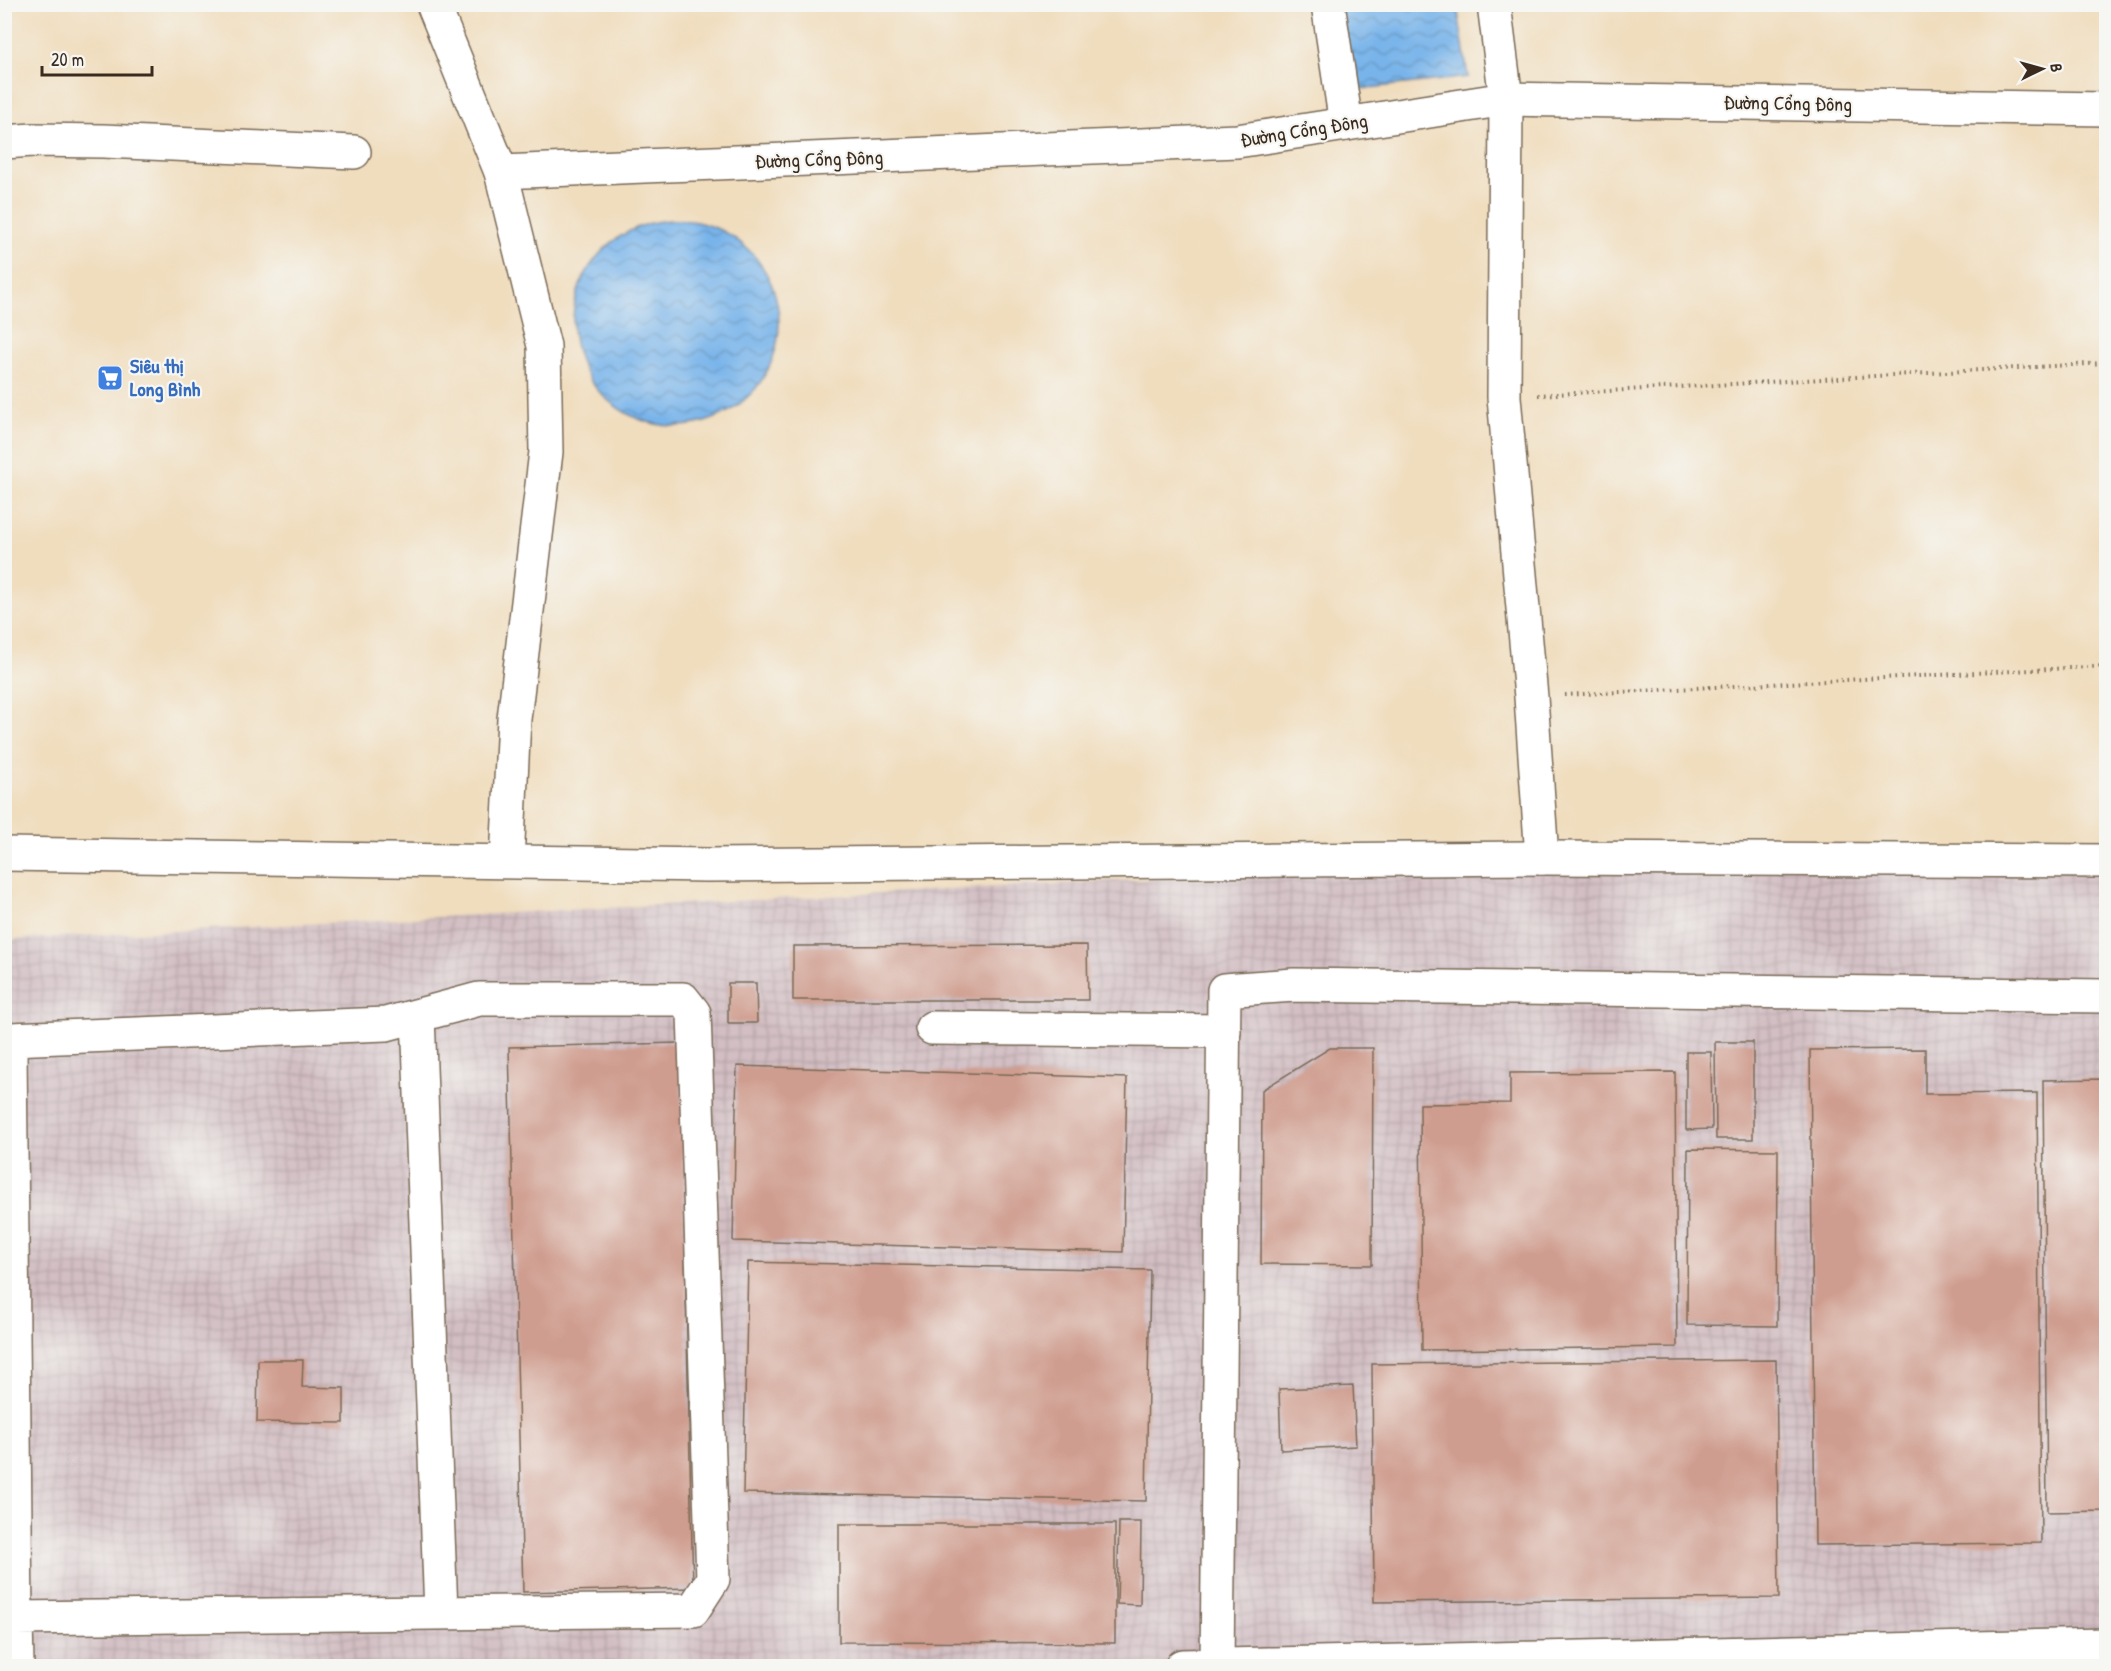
<svg xmlns="http://www.w3.org/2000/svg" width="2111" height="1671" viewBox="0 0 2111 1671" font-family="'Patrick Hand',sans-serif">
<style>
.industrial{fill:url(#industrial-grid)}
.water{fill:url(#water-waves);stroke:#5a6f84;stroke-width:1.5}
.building{fill:#cf9d8f}
.lines{fill:none;stroke-linecap:round;stroke-linejoin:round}
.minor-casing{stroke:#7a6956;stroke-width:36}
.path{stroke:#7a6956;stroke-width:4;stroke-dasharray:1.5 4.5;stroke-linecap:butt}
.minor{stroke:#fff;stroke-width:33}
.labels{text-anchor:middle;stroke-width:4.5;stroke-linejoin:round;paint-order:stroke}
.street-label{font-size:20px;fill:#3b2a1e;stroke:#f6f6f2}
.shop-label{font-size:20px;font-weight:bold;fill:#366cbe;stroke:#f6f6f2;text-anchor:start}
</style>
<defs>
<pattern id="industrial-grid" width="8" height="8" patternUnits="userSpaceOnUse" patternTransform="scale(1.5)"><rect width="8" height="8" fill="#d2bec3"/><path d="M0 4h8M4 0v8" fill="none" stroke="#b5a3a7"/></pattern>
<pattern id="water-waves" width="16" height="10" patternUnits="userSpaceOnUse" patternTransform="scale(1.5)"><rect width="16" height="10" fill="#78b4ea"/><path d="M0 5q4-4 8 0t8 0" fill="none" stroke="#6493bd"/></pattern>
</defs>
<rect width="100%" height="100%" fill="#f6f6f2"/>
<filter id="ink" filterUnits="userSpaceOnUse"><feTurbulence type="fractalNoise" baseFrequency=".0167" numOctaves="2"/><feDisplacementMap in="SourceGraphic" scale="12" xChannelSelector="R" yChannelSelector="G"/><feConvolveMatrix kernelMatrix="1 2 1 2 8 2 1 2 1" color-interpolation-filters="sRGB"/></filter>
<filter id="wash" filterUnits="userSpaceOnUse"><feTurbulence type="fractalNoise" baseFrequency=".008" numOctaves="4" result="noise"/><feDisplacementMap in="SourceGraphic" scale="24" xChannelSelector="R" yChannelSelector="G"/><feGaussianBlur stdDeviation="1.35" result="paint"/><feColorMatrix in="noise" values="0 0 0 0 0 0 0 0 0 0 0 0 0 0 0 0 0 1.4 0 .05"/><feComposite in="paint" operator="in"/></filter>
<g filter="url(#wash)">
<rect width="100%" height="100%" fill="#f0ddbe"/>
<polygon class="industrial" points="1542,858 2106,861 2106,1666 5,1666 5,940"/>
<g class="water">
<polygon points="1340,5 1457,5 1468,77 1351,90"/>
<circle cx="676" cy="323" r="103"/>
</g>
<g id="blocks">
<g class="building">
<polygon points="1087,945 1088,1000 793,1000 793,946"/>
<polygon points="728,983 756,983 757,1023 728,1023"/>
<polygon points="1715,1042 1753,1042 1753,1139 1716,1139"/>
<polygon points="680,1043 693,1588 523,1592 509,1047"/>
<polygon points="1330,1048 1373,1048 1372,1265 1261,1264 1262,1090"/>
<polygon points="1925,1049 1925,1094 2037,1093 2041,1543 1815,1545 1810,1050"/>
<polygon points="1686,1052 1711,1052 1712,1129 1686,1130"/>
<polygon points="737,1066 1127,1078 1123,1252 733,1241"/>
<polygon points="1675,1072 1677,1347 1422,1350 1420,1104 1510,1103 1510,1073"/>
<polygon points="2106,1079 2106,1511 2047,1512 2043,1080"/>
<polygon points="1688,1149 1778,1150 1777,1326 1687,1325"/>
<polygon points="748,1262 1150,1270 1146,1501 743,1493"/>
<polygon points="258,1360 303,1360 302,1387 344,1388 344,1423 257,1422"/>
<polygon points="1776,1360 1779,1598 1374,1602 1372,1364"/>
<polygon points="1353,1386 1356,1446 1281,1450 1279,1389"/>
<polygon points="1119,1522 1141,1522 1140,1605 1117,1604"/>
<polygon points="839,1524 1115,1524 1115,1643 839,1642"/>
</g>
</g>
</g>
<g filter="url(#ink)">
<use href="#blocks" fill-opacity="0" stroke="#7a6956" stroke-width="1.5"/>
<g class="lines">
<g class="minor-casing">
<g id="minor">
<polyline points="433,4 501,172 544,346 546,452 514,719 507,861"/>
<polyline points="1328,4 1346,124"/>
<polyline points="1494,4 1506,99 1504,397 1531,697 1542,858"/>
<polyline points="4,142 33,140 103,141 354,152"/>
<polyline points="501,172 1237,141 1506,99 2106,109"/>
<polyline points="4,854 707,865 1542,858 2106,861"/>
<polyline points="418,1016 441,1612"/>
<polyline points="932,1028 1224,1031"/>
<polyline points="4,1619 16,1618 693,1610 713,1579 694,1013 683,999 479,999 386,1024 10,1039 10,1053 16,1618 17,1666"/>
<polyline points="1182,1666 2106,1645"/>
<polyline points="1217,1666 1224,990 1294,985 2106,996"/>
</g>
</g>
<g class="path">
<polyline points="1538,395 2106,363"/>
<polyline points="1565,695 2106,666"/>
</g>
<use href="#minor" class="minor"/>
</g>
</g>
<defs>
<g id="supermarket-square" transform="scale(1.35)"><rect x="-9" y="-9" width="18" height="18" rx="4" fill="#3f7fe0" stroke="#f6f6f2"/><path d="M-6-5.5h2.5l.6 2H6L4.5 2H-2.5L-4.4-4H-6ZM-1.5 3.2a1.3 1.3 0 1 0 .1 0ZM3 3.2a1.3 1.3 0 1 0 .1 0Z" fill="#fff"/></g>
</defs>
<g fill-rule="evenodd">
<use href="#supermarket-square" x="110" y="378"/>
</g>
<g class="labels">
<g class="street-label">
<text transform="translate(1788 103) rotate(1)" y="7">Đường Cổng Đông</text>
<text transform="translate(1304 130) rotate(-9)" y="7">Đường Cổng Đông</text>
<text transform="translate(819 159) rotate(-2)" y="7">Đường Cổng Đông</text>
</g>
<g class="shop-label">
<text x="130" y="373">Siêu thị<tspan x="130" dy="23">Long Bình</tspan></text>
</g>
</g>
<rect width="2111" height="1671" fill="none" stroke="#f6f6f2" stroke-width="24"/>
<g transform="translate(2042 69) rotate(85)" stroke="#f6f6f2" stroke-width="4.5" paint-order="stroke">
<path d="M0-4.5L10 22L0 15L-10 22Z" fill="#3b2a1e"/>
<text y="-9" font-size="16" font-weight="bold" text-anchor="middle" fill="#3b2a1e">B</text>
</g>
<path d="M42 66v9h110v-9" fill="none" stroke="#3b2a1e" stroke-width="3"/>
<text x="51" y="66" font-size="18" fill="#3b2a1e" stroke="#f6f6f2" stroke-width="4.5" paint-order="stroke">20 m</text>
</svg>
